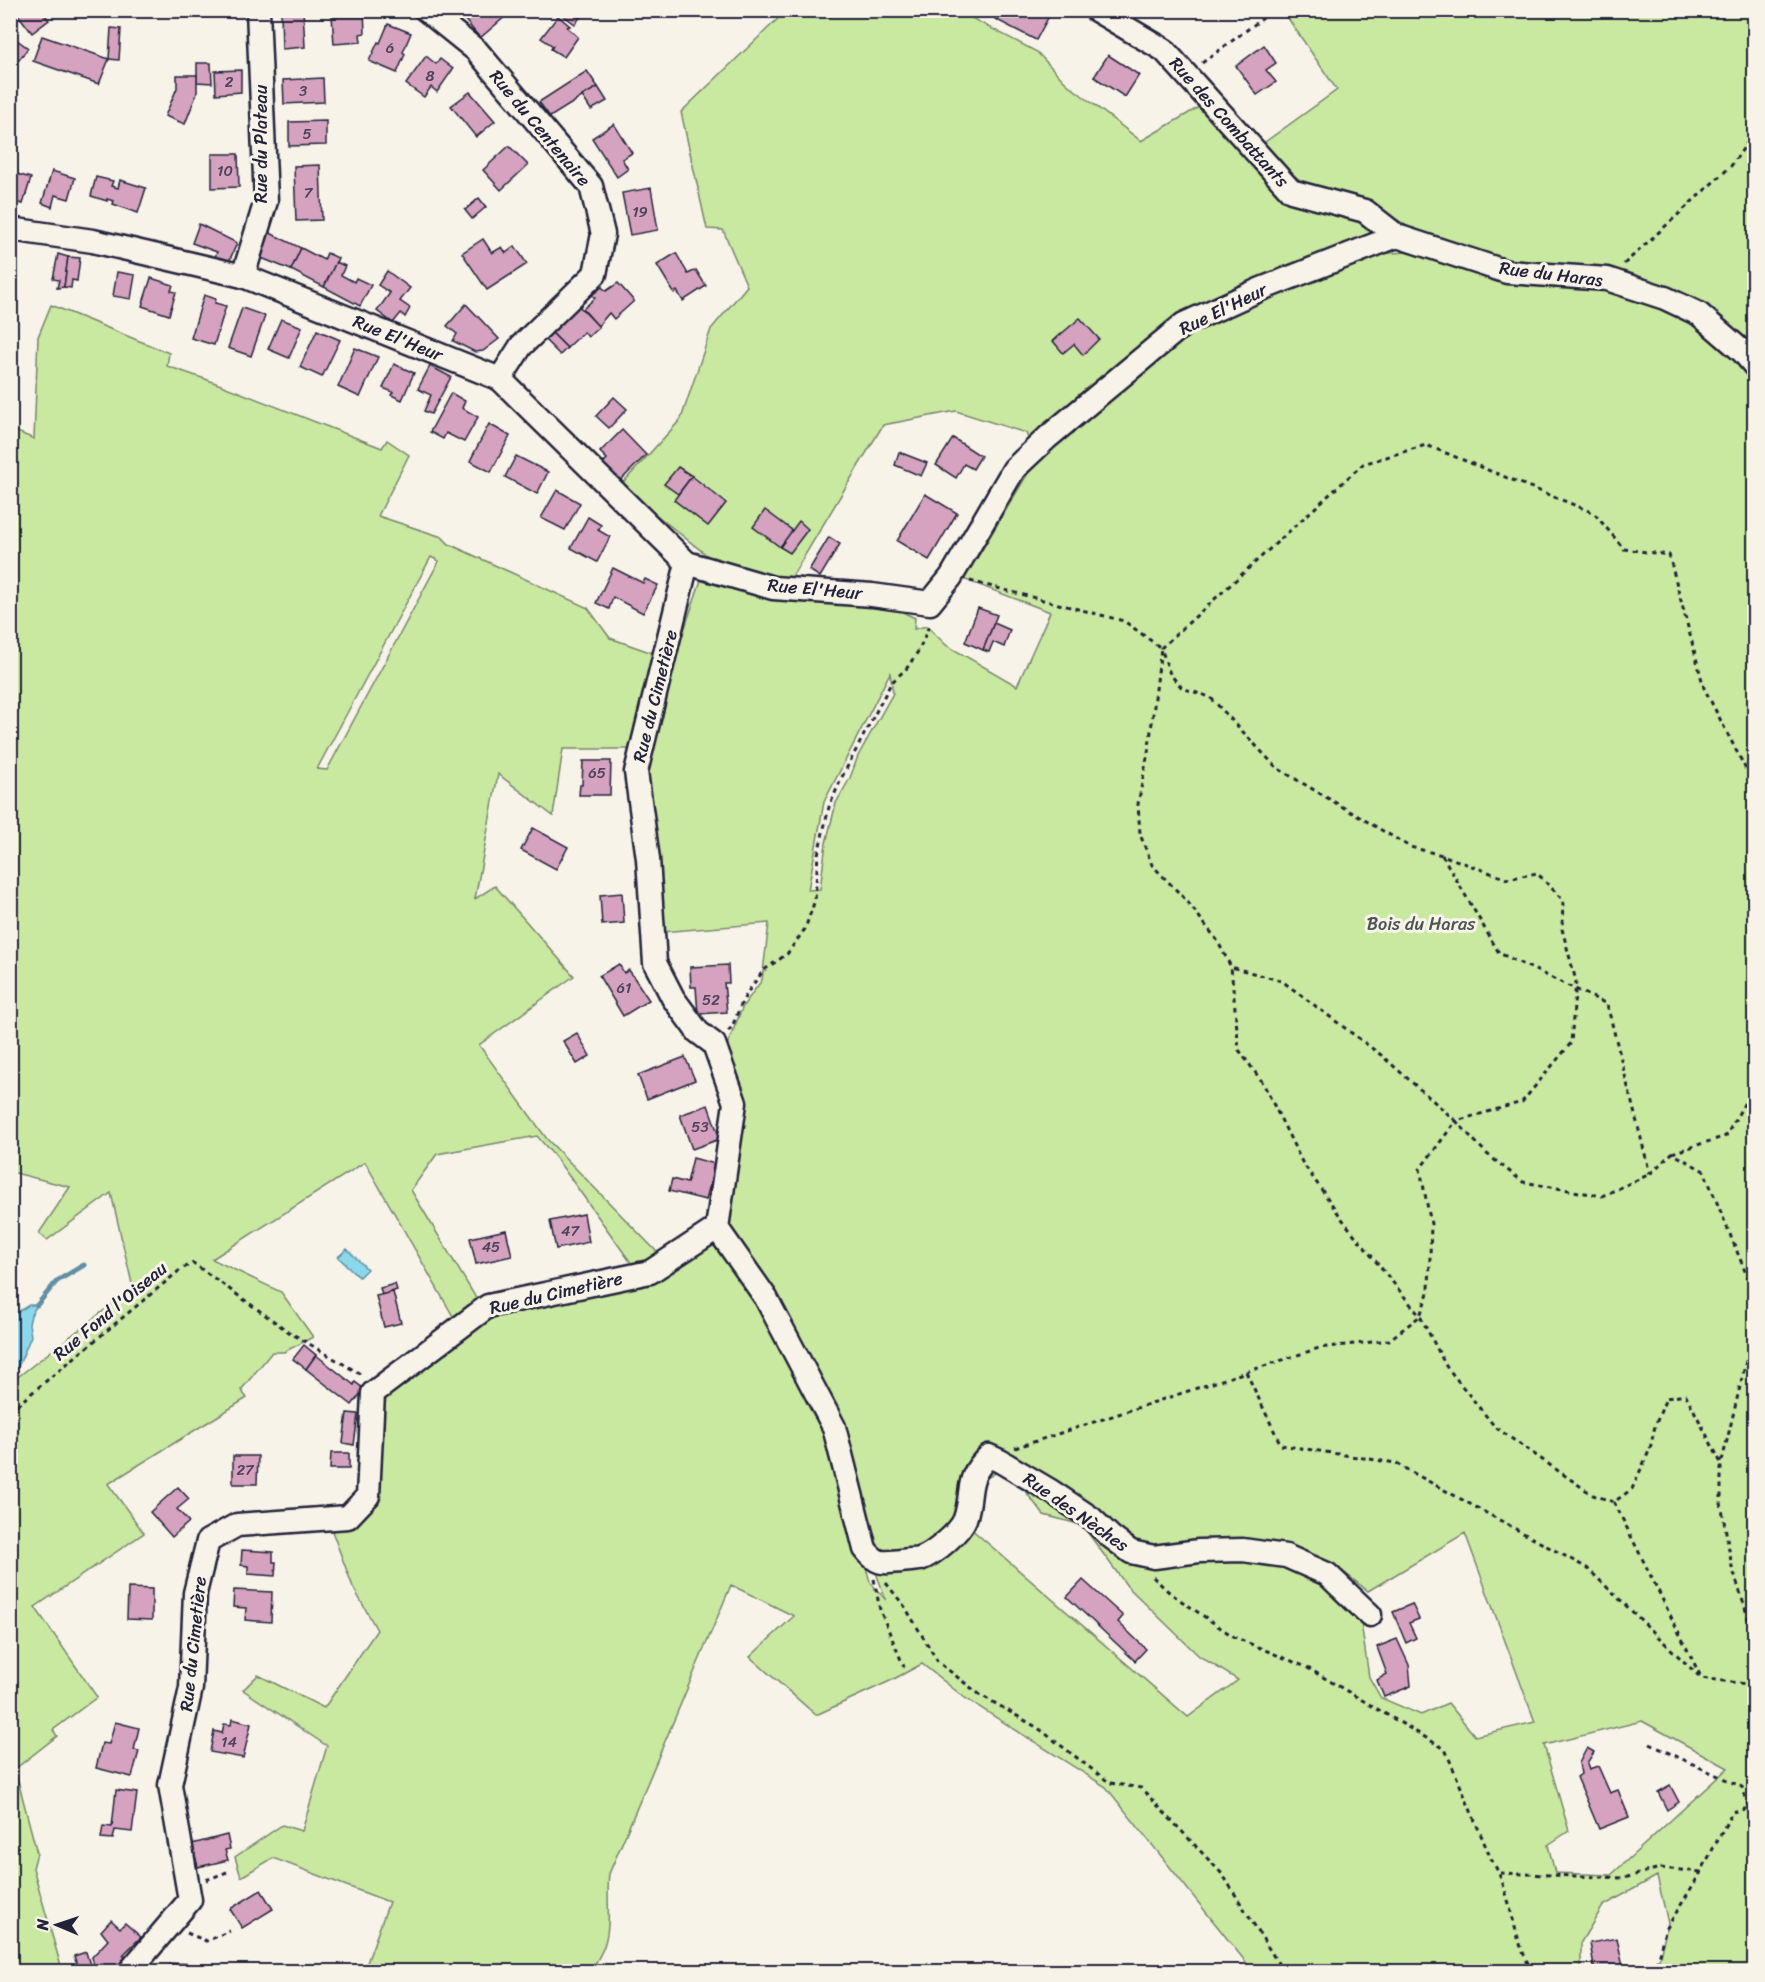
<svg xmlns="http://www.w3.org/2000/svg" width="1765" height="1982" viewBox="0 0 1765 1982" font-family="Sriracha,sans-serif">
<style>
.green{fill:#c9e8a0;stroke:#76856e;stroke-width:1.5;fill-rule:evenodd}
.water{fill:#8bd8ea;stroke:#618fa4;stroke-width:1.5}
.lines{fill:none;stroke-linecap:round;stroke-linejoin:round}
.stream{stroke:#618fa4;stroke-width:5}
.building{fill:#d5a2bf;stroke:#22223b;stroke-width:1.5}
.minor-casing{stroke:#22223b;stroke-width:27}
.path{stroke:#22223b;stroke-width:3;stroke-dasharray:4.5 4.5;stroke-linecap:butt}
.minor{stroke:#f7f3e8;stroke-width:22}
.labels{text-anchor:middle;stroke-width:6;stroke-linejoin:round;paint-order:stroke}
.number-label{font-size:15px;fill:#4f425c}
.street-label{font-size:18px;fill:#22223b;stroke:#f7f3e8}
.park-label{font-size:18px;fill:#4c5454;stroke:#f7f3e8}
</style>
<rect width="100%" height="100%" fill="#f7f3e8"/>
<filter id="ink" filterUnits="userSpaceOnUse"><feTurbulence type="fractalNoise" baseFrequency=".0167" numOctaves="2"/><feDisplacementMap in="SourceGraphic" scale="12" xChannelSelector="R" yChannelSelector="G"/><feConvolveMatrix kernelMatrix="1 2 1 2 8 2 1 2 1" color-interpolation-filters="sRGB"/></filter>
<g filter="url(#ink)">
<g class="green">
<path d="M786,11H958L1037,52L1066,83L1141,141L1206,103L1266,174L1308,205L1359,212L1373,223L1366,241L1352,248L1362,255L1408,252L1519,279L1617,291L1580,269L1516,266L1434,243L1378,208L1314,191L1258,147L1337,90L1283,11H1754V1971H1656L1668,1923L1657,1876L1603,1906L1581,1942V1971H1253L1106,1787L965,1698L922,1664L890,1681L816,1715L750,1657L794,1616L731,1585L609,1874C606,1898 612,1923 604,1946C601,1955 595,1963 591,1971H364L389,1902L273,1858L241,1877L235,1857L282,1825L302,1831L327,1746L243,1690L258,1675L324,1708L377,1630L353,1587L330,1526L352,1524L372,1506L387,1390L490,1310L649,1275L709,1237L723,1245L752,1282L806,1385L836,1459L870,1582L886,1600L874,1567L927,1561L954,1547L969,1527L1188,1717L1238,1680L1199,1656L1127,1586L1082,1525L1044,1515L1006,1467L962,1492L953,1526L931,1545L899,1554L876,1553L869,1545L840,1416L813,1370L773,1293L724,1220L741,1134L737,1071L725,1050L743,1006L762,980L769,923L661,932L642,775L672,666L701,580L743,592L886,604L915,618L914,629L927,626L946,645L1017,686L1050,612L958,577L976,560L1036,460L1026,433L956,411L883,425L790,580L744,577L718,564L620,486L681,419L711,329L747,286L723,230L707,229L681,112ZM890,673L893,693L858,756L850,778L836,803L826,843L820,889L808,890L824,802ZM1465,1533L1535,1722L1475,1736L1448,1703L1421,1715L1381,1698L1369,1677L1359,1609L1330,1581L1292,1561L1244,1553L1153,1560L1141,1545L1262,1544L1332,1563L1368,1591ZM1642,1721L1728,1768L1611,1875L1555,1873L1548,1845L1569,1831L1544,1745Z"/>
<path d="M51,305L169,353L167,366L208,380L382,448L387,440L409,455L378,516L442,537L449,544L588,608L610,638L661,656L634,749H563L553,816L498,774L475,899L495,886L574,976L479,1045L547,1139L660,1255L634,1267L556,1158L537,1136L437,1154L411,1190L479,1303L454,1318L365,1162L212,1259L281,1292L313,1337L284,1352H272L241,1390L247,1398L108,1484L144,1533L35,1607L97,1697L53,1730L57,1736L15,1769L37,1853L33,1868L62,1970L60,1971H11L10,1373L15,1379L133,1288L111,1193L47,1240L39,1233L70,1187L11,1172L10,429L34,439L38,337ZM431,557L439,561L327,770L317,769Z"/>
</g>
<g class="water">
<polygon points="347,1249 367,1269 359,1277 338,1257"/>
<polygon points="29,1305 37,1305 31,1315 29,1324 31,1336 19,1365 11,1377 11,1316"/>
</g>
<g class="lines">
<polyline class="stream" points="37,1305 57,1281 84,1265"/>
</g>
<g class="building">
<polygon points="18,10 41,10 49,20 32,33 16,12"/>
<polygon points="303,10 305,47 282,49 281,11"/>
<polygon points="339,10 364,10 365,33 360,34 361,42 334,44 332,15 339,15"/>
<polygon points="478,10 513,10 480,38 465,20"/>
<polygon points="563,10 586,10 575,24 560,13"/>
<polygon points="1000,10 1039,10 1049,16 1036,40 995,19"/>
<polygon points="558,16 570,26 567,27 578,37 564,57 551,49 553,46 541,38"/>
<polygon points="388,24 411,33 403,52 405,54 397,73 369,61 378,42 380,43"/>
<polygon points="111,28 121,29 119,60 109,59"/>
<polygon points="10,35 28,48 19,60 10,54"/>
<polygon points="42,36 109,59 99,84 33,61"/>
<polygon points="1264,45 1276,63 1266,70 1276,82 1257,95 1236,66"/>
<polygon points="1108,55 1139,75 1125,97 1094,77"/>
<polygon points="426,56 436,64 440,59 453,69 437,92 431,87 424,97 406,84"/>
<polygon points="197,63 211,63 212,83 197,82"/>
<polygon points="241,70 241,92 216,94 215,71"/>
<polygon points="587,71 598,87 550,117 539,102"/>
<polygon points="177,75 197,75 197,93 185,124 165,116 177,88"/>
<polygon points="323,78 324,102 284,104 283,80"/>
<polygon points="598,87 607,101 591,110 582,96"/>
<polygon points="470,92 495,121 476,137 451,106"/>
<polygon points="326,121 326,145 289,146 289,122"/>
<polygon points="614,124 632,153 622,159 628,169 617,177 592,138"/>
<polygon points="509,146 528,165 501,190 483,170"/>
<polygon points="212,154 238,154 239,187 212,188"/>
<polygon points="320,165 322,220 296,221 294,166"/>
<polygon points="52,171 75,178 69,199 55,195 52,207 42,203"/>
<polygon points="10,172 31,178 23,204 10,201"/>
<polygon points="96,177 113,181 111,186 118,188 120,180 146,188 138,213 113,204 114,201 107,199 107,201 91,196"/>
<polygon points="651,188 658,230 630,235 622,193"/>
<polygon points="479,198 486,207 472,219 465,210"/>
<polygon points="199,224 237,243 228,264 214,259 217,252 192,243"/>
<polygon points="264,230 301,248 291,270 254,255"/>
<polygon points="483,239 492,253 502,247 506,253 515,246 527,264 487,290 462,253"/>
<polygon points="301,248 324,260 327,253 338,258 324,287 291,270"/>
<polygon points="676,253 688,274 696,270 706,286 683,301 677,291 674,293 657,265"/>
<polygon points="58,254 68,257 64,287 57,288 59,280 53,279"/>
<polygon points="68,257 80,258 77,281 72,280 71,288 64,287"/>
<polygon points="336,262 345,266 341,275 354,282 356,278 371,285 360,306 324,287"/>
<polygon points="387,271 410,288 400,301 410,308 405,317 401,313 393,323 377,311 390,293 378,285"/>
<polygon points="117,272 135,275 131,299 113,296"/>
<polygon points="151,278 173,285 171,291 176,292 169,315 142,306"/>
<polygon points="618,283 634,301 614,319 609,313 598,326 583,309 595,298 592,295 602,287 606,291"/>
<polygon points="204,295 216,299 215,303 226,306 214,345 191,338"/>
<polygon points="466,304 499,339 483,351 475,352 453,341 457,334 447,326"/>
<polygon points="579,306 599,327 588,337 584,332 567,348 552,333"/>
<polygon points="242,308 265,316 251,356 228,348"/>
<polygon points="1080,318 1099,339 1083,355 1074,344 1063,353 1053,341"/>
<polygon points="281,319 302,327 289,358 268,349"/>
<polygon points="317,330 340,340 322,377 300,367"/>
<polygon points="552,333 567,348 560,355 545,340"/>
<polygon points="355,348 378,357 360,397 338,387"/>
<polygon points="394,364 414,373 402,400 391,395 393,392 383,388"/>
<polygon points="430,366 451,377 431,414 424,411 431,395 418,389"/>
<polygon points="451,393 465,401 462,408 478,417 464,442 446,433 443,439 430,432"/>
<polygon points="614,397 627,409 609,428 596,416"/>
<polygon points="489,424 510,436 491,472 470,461"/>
<polygon points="622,430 646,455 619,482 602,464 607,459 600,452"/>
<polygon points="953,438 981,456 973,469 964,464 956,478 936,465"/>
<polygon points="899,452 927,463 921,476 895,465"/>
<polygon points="516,456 548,472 537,494 505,477"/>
<polygon points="678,467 692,476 678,494 664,484"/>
<polygon points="692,476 726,503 708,526 674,500"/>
<polygon points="557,490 580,503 565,530 541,518"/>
<polygon points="925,494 957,513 929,560 897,541"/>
<polygon points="765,510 793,531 780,547 753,527"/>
<polygon points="588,517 601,525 598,530 610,537 597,562 571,548"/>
<polygon points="799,521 808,529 790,553 780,547"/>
<polygon points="829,537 840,544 820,577 809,570"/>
<polygon points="613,568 643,583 645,579 658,585 643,613 613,597 609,609 596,603"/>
<polygon points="978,608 997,615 983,650 965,642"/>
<polygon points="994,623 1010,630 1004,647 993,642 989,652 983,650"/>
<polygon points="583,761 611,761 610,795 579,795 580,785 582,785"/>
<polygon points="533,828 568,847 556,869 521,850"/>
<polygon points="622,893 624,923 602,925 600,895"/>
<polygon points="619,964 624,973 629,970 649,1000 623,1016 599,976"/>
<polygon points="728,965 729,983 724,983 727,1012 698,1014 696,987 691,987 690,967"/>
<polygon points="577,1033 590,1056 577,1064 563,1041"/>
<polygon points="685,1057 695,1080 647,1099 638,1075"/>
<polygon points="708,1105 720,1139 692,1149 680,1115"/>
<polygon points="693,1158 715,1164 706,1200 669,1191 672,1179 687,1183"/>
<polygon points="584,1214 589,1242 556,1249 550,1221"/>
<polygon points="506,1230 512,1256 476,1264 470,1238"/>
<polygon points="395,1284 397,1290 382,1295 380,1288"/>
<polygon points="393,1292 401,1323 384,1327 376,1296"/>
<polygon points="304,1345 316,1355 306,1369 293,1359"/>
<polygon points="316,1355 354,1385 355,1382 364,1389 352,1405 306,1369"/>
<polygon points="347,1413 358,1414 354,1445 343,1443"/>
<polygon points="331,1453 349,1453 349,1469 330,1469"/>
<polygon points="233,1456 258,1456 257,1484 233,1484"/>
<polygon points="178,1487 189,1499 177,1509 189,1522 172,1537 150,1512"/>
<polygon points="242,1550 273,1552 273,1562 276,1562 275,1576 248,1574 248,1566 241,1565"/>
<polygon points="1083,1580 1123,1616 1118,1622 1146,1649 1135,1661 1067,1597"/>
<polygon points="128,1588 152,1589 152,1620 127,1619"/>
<polygon points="234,1590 272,1592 271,1622 245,1620 246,1608 233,1607"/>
<polygon points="1412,1604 1419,1619 1409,1623 1416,1638 1406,1643 1393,1612"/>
<polygon points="1397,1639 1409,1665 1411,1686 1384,1697 1377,1680 1387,1674 1377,1647"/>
<polygon points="232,1719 251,1724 243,1758 210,1752 214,1731 222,1733 224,1724 231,1725"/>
<polygon points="115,1722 139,1728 134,1750 139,1751 132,1777 96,1768 102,1743 109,1744"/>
<polygon points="1587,1748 1594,1752 1587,1763 1589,1769 1598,1766 1610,1793 1618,1790 1629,1817 1599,1829 1577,1777 1581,1774 1579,1763"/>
<polygon points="1670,1785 1679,1802 1667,1810 1658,1792"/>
<polygon points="116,1790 137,1793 132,1832 115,1830 113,1839 101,1838 103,1826 112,1827"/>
<polygon points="227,1835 230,1849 225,1850 228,1860 198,1867 192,1844"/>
<polygon points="261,1890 273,1909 242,1928 230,1909"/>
<polygon points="111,1920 120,1928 125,1923 141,1937 123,1955 128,1960 116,1972 95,1972 92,1957 108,1940 101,1931"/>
<polygon points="1617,1938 1624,1972 1595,1972 1590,1943"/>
<polygon points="86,1952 90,1965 78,1968 74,1956"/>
<polygon points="170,1963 191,1964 191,1972 170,1972"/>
</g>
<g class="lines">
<g class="minor-casing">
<g id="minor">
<polyline points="426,10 477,51 591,186 603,234 595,274 521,346 500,379"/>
<polyline points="1096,10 1164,50 1291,191 1365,211 1397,236 1507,272 1607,279 1665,298 1699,314 1743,352 1754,365"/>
<polyline points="10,229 93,241 243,276 500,379 687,563 773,588 872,595 930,603 951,577 1014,469 1048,437 1184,324 1261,289 1397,236"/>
<polyline points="243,276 266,201 258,10"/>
<path d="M717,1228L766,1298L834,1427L865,1549C877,1565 883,1563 901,1561C907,1560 914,1560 920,1559C933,1555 960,1532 965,1519C974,1492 964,1479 989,1456L1000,1461L1049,1490L1091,1518L1111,1537L1131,1552L1154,1557L1199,1551L1243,1550L1286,1556L1327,1574L1370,1615"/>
<polyline points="129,1972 190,1900 170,1785 191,1688 195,1593 208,1541 237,1525 348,1517 368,1496 373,1393 488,1306 650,1272 717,1228 735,1103 714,1044 698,1032 687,1017 673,998 655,963 648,859 636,772 687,563"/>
</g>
</g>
<g class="path">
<polyline points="1202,63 1274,10"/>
<polyline points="1624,264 1731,166 1754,133"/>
<polyline points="970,581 1124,621 1161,648 1149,747 1138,804 1140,834 1152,865 1186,900 1217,940 1231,967 1239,1050 1263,1083 1302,1162 1345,1223 1420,1316 1446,1366 1495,1427 1593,1495 1614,1502 1632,1489 1650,1449 1655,1426 1666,1398 1686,1395 1721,1463 1721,1503 1732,1567 1754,1636"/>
<polyline points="1754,785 1704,688 1669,555 1624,549 1594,513 1426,445 1363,464 1161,648 1170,674 1182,688 1210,697 1277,768 1410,847 1442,855 1507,879 1537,873 1563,900 1562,929 1576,981 1571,1043 1522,1102 1456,1121 1487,1154 1523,1182 1602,1196 1650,1174 1672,1153 1704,1171 1754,1293"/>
<polyline points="1442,855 1499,953 1607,1004 1650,1174"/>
<polyline points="728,1031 732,1027 742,1002 751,987 764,970 787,954 805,929 815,900 818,854 829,807 842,777 891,683 907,668 919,650 930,623"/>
<polyline points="1672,1153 1726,1136 1754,1086"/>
<polyline points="1246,1372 1281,1445 1395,1463 1587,1568 1701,1678 1754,1685"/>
<polyline points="10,1411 180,1270 193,1263 289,1332 362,1375"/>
<polyline points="1015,1448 1319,1348 1389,1340 1420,1316 1429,1290 1431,1224 1420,1169 1456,1121 1381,1055 1282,981 1231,967"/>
<polyline points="1722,1461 1751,1341 1754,1337"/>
<polyline points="1614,1502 1700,1675"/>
<path d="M1153,1577L1170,1593L1234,1637L1306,1667L1445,1749L1491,1859C1513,1893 1511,1938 1533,1972"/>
<polyline points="874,1579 880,1610 904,1667"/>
<polyline points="886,1583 905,1607 938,1662 979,1694 1038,1728 1110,1783 1141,1788 1223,1875 1281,1968 1280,1972"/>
<polyline points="1650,1744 1742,1787 1749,1808"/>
<polyline points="1500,1873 1624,1878 1660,1868 1701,1872"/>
<polyline points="206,1880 227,1872"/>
<polyline points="187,1933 206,1941 230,1931"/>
<polyline points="1654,1972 1665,1931 1701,1872 1732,1812 1754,1807"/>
</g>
<use href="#minor" class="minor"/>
</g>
</g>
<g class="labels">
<g class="number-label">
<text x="390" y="53">6</text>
<text x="430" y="81">8</text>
<text x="229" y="87">2</text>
<text x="303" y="96">3</text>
<text x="307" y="139">5</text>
<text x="225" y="176">10</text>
<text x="308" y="198">7</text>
<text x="640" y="217">19</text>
<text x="597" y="778">65</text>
<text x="624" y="993">61</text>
<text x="711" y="1005">52</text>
<text x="700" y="1132">53</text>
<text x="570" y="1236">47</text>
<text x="491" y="1252">45</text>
<text x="245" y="1475">27</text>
<text x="229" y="1747">14</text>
</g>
<g class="street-label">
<text transform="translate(1229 122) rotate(48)" y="6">Rue des Combattants</text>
<text transform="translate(540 128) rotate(50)" y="6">Rue du Centenaire</text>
<text transform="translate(261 144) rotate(-90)" y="6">Rue du Plateau</text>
<text transform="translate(1551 274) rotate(7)" y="6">Rue du Haras</text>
<text transform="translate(1223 309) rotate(-26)" y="6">Rue El'Heur</text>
<text transform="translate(398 338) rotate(22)" y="6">Rue El'Heur</text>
<text transform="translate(815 589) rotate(5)" y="6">Rue El'Heur</text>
<text transform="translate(655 696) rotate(-76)" y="6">Rue du Cimetière</text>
<text transform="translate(556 1293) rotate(-13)" y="6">Rue du Cimetière</text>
<text transform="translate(110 1311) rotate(-40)" y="6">Rue Fond l'Oiseau</text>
<text transform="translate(1076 1512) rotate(35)" y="6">Rue des Nèches</text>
<text transform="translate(193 1644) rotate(-84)" y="6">Rue du Cimetière</text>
</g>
<g class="park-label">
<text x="1421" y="930">Bois du Haras</text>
</g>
</g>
<rect width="1765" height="1982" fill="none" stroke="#f7f3e8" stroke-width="36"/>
<rect x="18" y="18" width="1729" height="1946" fill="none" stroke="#22223b" stroke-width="2" filter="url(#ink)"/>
<g transform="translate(57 1925) rotate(272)" stroke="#f7f3e8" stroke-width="4.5" paint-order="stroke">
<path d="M0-4.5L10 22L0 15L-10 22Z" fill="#22223b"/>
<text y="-9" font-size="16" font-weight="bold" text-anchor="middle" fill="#22223b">N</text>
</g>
</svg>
